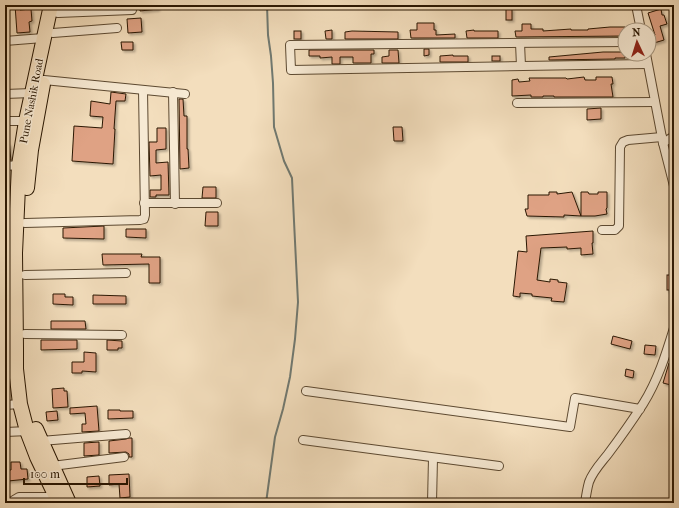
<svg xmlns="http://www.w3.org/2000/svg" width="679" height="508" viewBox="0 0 679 508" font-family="'IM FELL French Canon',serif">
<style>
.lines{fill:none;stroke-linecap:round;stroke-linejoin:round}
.stream{stroke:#707971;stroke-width:2}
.building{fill:#dfa284;stroke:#2a1702;filter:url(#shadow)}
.street-casing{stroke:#5c4931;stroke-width:10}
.highway-casing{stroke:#2a1702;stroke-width:16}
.street{stroke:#f7ead4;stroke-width:8}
.highway{stroke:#f3debd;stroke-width:14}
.labels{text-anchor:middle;stroke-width:3;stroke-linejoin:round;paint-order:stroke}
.street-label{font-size:11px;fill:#2a1702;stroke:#f7ead4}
</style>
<defs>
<filter id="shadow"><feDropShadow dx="2" dy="2" stdDeviation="1" flood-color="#0004"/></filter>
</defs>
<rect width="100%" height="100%" fill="#f3debd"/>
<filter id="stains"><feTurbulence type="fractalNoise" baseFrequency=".005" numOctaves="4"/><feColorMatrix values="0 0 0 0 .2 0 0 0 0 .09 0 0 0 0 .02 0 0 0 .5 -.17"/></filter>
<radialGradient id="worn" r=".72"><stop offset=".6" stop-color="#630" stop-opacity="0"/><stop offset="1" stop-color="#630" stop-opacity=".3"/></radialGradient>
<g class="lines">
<polyline class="stream" points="266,503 275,437 283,409 290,377 295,339 298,302 294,221 292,178 284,161 274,127 273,83 271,56 268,35 267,5"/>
</g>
<g class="building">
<polygon points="15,5 20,5 20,10 31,9 32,21 29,22 30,32 17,33"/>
<polygon points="140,5 158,5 158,9 140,11"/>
<rect x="506" y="9" width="6" height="11"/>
<polygon points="661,9 662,15 664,15 667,24 660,26 664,40 654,43 652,36 655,35 648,13"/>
<polygon points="141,18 142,32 128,33 127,19"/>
<polygon points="417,23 434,23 434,30 436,30 436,35 455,34 455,38 411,38 410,30 417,30"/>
<polygon points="522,24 531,24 531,29 543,29 543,31 571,29 571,30 588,30 588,29 610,27 625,27 625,36 516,37 515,31 522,31"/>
<polygon points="332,30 332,39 326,39 325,31"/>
<polygon points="474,30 474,31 498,31 498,38 467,38 466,31"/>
<rect x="294" y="31" width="7" height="8"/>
<polygon points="352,31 398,32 398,39 345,39 345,32"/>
<polygon points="121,42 133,42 133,50 122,50"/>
<polygon points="424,49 429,49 429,55 424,56"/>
<polygon points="309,50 374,50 374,54 371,54 371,63 353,63 353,57 340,57 340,64 332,64 332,57 320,58 320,56 309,56"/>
<polygon points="389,50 398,50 399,63 382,63 382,57 389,56"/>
<polygon points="603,52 625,52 625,58 615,58 615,59 549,60 549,57"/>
<polygon points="453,55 453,56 468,56 468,62 440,62 440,56"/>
<rect x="492" y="56" width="8" height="5"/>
<polygon points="584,77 585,80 596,80 596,77 612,77 613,84 611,84 613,97 554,97 554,96 543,96 543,97 531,97 531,95 512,96 512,80 518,79 519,82 530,81 529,78 566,78 567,79"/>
<polygon points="111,92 126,94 125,101 116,101 114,129 115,129 113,164 72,161 74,126 102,128 103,117 90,116 91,101 110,104"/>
<polygon points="179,99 183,99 184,116 187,116 187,149 188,149 189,168 180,169"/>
<polygon points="601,108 601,119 587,120 587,109"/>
<polygon points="393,127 402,127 403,141 394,141"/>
<polygon points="157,128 166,128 166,149 156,150 156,163 168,162 169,195 156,195 156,197 150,197 150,190 161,190 161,175 150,176 149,142 157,142"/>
<polygon points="5,144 9,144 11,160 5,160"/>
<polygon points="203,187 216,187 216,198 202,198"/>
<polygon points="549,192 557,192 557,194 572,192 581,216 564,215 564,217 527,216 525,209 528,209 528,195 549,195"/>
<polygon points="581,192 588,192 589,194 598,194 598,192 607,192 607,208 606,209 607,214 595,216 581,216"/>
<polygon points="206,212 218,212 218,226 205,226"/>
<polygon points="104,226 104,239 63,238 63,228"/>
<polygon points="126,229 146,229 146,238 126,237"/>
<polygon points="593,231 593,243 592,243 593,254 581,255 581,248 567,249 567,247 541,248 537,280 550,282 550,279 558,280 558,282 567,283 564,302 551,301 552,298 532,296 532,294 520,293 520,297 513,296 518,251 527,252 526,236"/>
<polygon points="102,254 142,254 141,257 160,257 160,283 149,283 149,264 103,265"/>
<rect x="667" y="275" width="7" height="15"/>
<polygon points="53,294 65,294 65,297 73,297 73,305 53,304"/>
<polygon points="93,295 126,296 126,304 93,304"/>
<polygon points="51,321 85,321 86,329 51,329"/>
<polygon points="613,336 632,341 630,349 611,344"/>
<polygon points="41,340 77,340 77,349 41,350"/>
<polygon points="107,340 122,341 122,348 118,348 118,350 107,350"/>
<polygon points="645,345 656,346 655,355 644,354"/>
<polygon points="84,352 96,353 96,372 82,371 82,373 72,373 72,362 84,362"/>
<polygon points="669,363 674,364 674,376 671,385 663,383"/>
<polygon points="626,369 634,371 633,378 625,376"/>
<polygon points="64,388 64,391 67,391 68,407 53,408 52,389"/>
<polygon points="97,406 99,431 82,432 82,424 86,424 85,413 70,414 70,408"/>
<polygon points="108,410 120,410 120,411 133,411 133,418 108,419"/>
<polygon points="57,411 58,420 47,421 46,412"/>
<polygon points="129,438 132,438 132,457 129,457 129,454 126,452 109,453 109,441 126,439"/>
<polygon points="99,442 99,455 84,456 84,443"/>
<polygon points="11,462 20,462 21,469 27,469 28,479 8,481 7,470 11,470"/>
<polygon points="129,474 130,497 120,498 119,484 109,485 109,475"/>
<polygon points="99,476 100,486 87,487 87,477"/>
</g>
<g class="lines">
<g class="street-casing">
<g id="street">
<polyline points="636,5 641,30"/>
<polyline points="58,13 132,10"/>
<polyline points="53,33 117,28"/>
<polyline points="5,41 43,38"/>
<polyline points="625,42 290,45 291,70 647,64"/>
<polyline points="520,43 521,66"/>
<polyline points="646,54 663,143 674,186"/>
<polyline points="44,80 185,94"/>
<polyline points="173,92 175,204"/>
<polyline points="5,94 32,93"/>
<polyline points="517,103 655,102"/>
<polyline points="5,121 26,121"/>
<polyline points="663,143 674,136"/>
<polyline points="5,166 19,165"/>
<polyline points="144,203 217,203"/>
<polyline points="25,223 140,220 144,219 145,215 143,90"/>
<polyline points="602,230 615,230 619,226 620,147 623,142 628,140 662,137"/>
<polyline points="25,275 126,273"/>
<polyline points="25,334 122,335"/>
<polyline points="5,363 16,363"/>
<polyline points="306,391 570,427 575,398 640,409"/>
<polyline points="5,405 20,404"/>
<polyline points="5,432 29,431"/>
<polyline points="303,440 499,466"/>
<polyline points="41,441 126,434"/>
<polyline points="52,466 124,457"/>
<polyline points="9,503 19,497 47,497"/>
<polyline points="432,503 433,458"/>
<path d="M585,503C586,496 587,489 589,482C593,471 601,463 608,454C620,438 632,421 643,404C658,380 666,354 674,328"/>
</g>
</g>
<g class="highway-casing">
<g id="highway">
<polyline points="51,5 26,121 19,165 15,253 16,347 16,369 20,404 27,431 37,457 59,503"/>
<polyline points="27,188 31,150 43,84"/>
<polyline points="36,429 69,503"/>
</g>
</g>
<use href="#street" class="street"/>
<use href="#highway" class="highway"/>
</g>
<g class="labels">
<g class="street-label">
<text transform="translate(31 101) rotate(-79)" y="4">Pune Nashik Road</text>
</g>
</g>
<rect width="679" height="508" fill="none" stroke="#f3debd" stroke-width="20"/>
<rect x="6" y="6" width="667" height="496" fill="none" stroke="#2a1702" stroke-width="2"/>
<rect x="10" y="10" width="659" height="488" fill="none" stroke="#2a1702"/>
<g transform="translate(637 42) rotate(356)"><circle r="19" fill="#f7ead4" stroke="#a59680"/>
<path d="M0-3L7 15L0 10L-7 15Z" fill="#8f2418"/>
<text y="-6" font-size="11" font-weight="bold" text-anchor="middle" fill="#2a1702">N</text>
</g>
<path d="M24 478v6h103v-6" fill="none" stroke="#2a1702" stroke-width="2"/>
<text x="30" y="478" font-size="12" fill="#2a1702" stroke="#f7ead4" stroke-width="3" paint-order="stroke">100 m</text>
<rect width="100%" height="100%" filter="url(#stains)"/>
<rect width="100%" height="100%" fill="url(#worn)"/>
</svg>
